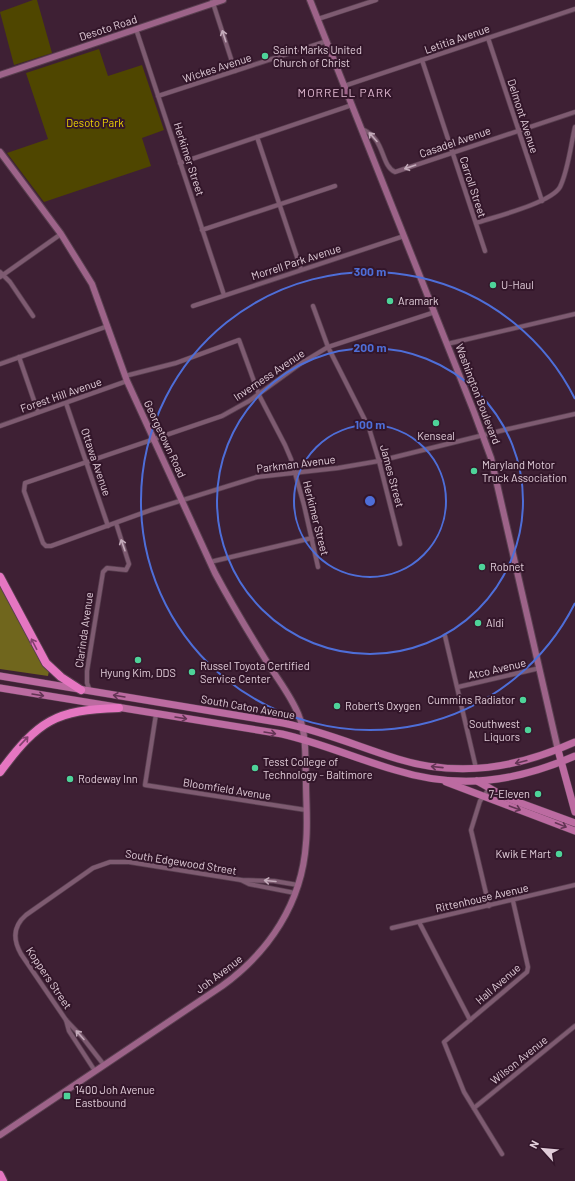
<svg xmlns="http://www.w3.org/2000/svg" width="575" height="1181" viewBox="0 0 575 1181" font-family="Barlow,sans-serif">
<style>
.green{fill:#4f4600}
.forest{fill:#70661d}
.lines{fill:none;stroke-linecap:round;stroke-linejoin:round}
.street-casing{stroke:#593f50;stroke-width:5.5}
.secondary-casing{stroke:#593f50;stroke-width:8}
.primary-casing{stroke:#593f50;stroke-width:8}
.highway-casing{stroke:#593f50;stroke-width:10}
.street{stroke:#7e5b71;stroke-width:4}
.secondary{stroke:#9d6389;stroke-width:6}
.primary{stroke:#bc6ba1;stroke-width:7}
.highway{stroke:#e576c1;stroke-width:8}
.oneway{stroke:#c3abba}
.oneway2{stroke:#83416e}
.oneway3{stroke:#633454}
.ring{fill:none;stroke:#4e6ed8;stroke-width:2}
.poi-dot{fill:#4ed399;stroke:#33162a;stroke-width:1.5}
.labels{text-anchor:middle;stroke-width:4;stroke-linejoin:round;paint-order:stroke}
.street-label{font-size:11px;fill:#e1cdd9;stroke:#33162a}
.poi-label{font-size:11px;fill:#e1cdd9;stroke:#33162a;text-anchor:start}
.park-label{font-size:11px;fill:#efd700;stroke:#33162a}
.neighbourhood-label{font-size:12px;letter-spacing:1px;fill:#dfb8d0;stroke:#33162a}
.centre{fill:#4e6ed8;stroke:#33162a;stroke-width:2}
.ring-label{font-size:12px;text-anchor:middle;font-weight:bold;fill:#4e6ed8;stroke:#33162a;stroke-width:4;stroke-linejoin:round;paint-order:stroke}
</style>
<rect width="100%" height="100%" fill="#3e2034"/>
<g class="green">
<polygon points="33,0 37,0 52,53 14,65 0,12"/>
<polygon points="99,49 108,76 142,65 164,130 142,138 151,166 44,202 7,153 48,139 26,73"/>
</g>
<polygon class="forest" points="0,585 41,662 49,671 48,676 0,669"/>
<g class="lines">
<g class="street-casing">
<g id="street">
<polyline points="212,0 235,71"/>
<polyline points="318,19 376,0"/>
<polyline points="136,29 224,295"/>
<polyline points="488,38 542,201"/>
<polyline points="422,60 485,251"/>
<polyline points="344,86 575,9"/>
<polyline points="158,96 327,41"/>
<path d="M362,129C386,139 380,165 395,172L575,112"/>
<polyline points="257,137 301,269"/>
<polyline points="180,163 352,105"/>
<path d="M476,223C494,217 551,203 560,187C568,171 571,144 575,127"/>
<polyline points="202,230 335,186"/>
<polyline points="0,272 10,282 33,316"/>
<polyline points="0,277 61,234"/>
<polyline points="193,306 404,236"/>
<polyline points="313,306 328,347 369,428 379,461 400,544"/>
<polyline points="435,312 328,347 300,364 249,401 222,416 25,483 24,491 43,543 46,546 51,546 151,510 257,477 338,468 379,461 508,429 575,414"/>
<polyline points="447,344 575,314"/>
<polyline points="19,357 38,412"/>
<polyline points="0,364 108,326"/>
<polyline points="125,376 176,363 239,340 259,395 285,445 291,459 304,505 318,567"/>
<polyline points="66,403 108,526"/>
<polyline points="0,426 127,381"/>
<polyline points="210,562 312,538"/>
<polyline points="445,636 476,768"/>
<polyline points="458,687 540,668"/>
<polyline points="90,691 87,683 87,671 103,572 107,568 126,570 129,564 116,523"/>
<polyline points="156,714 145,785 306,810"/>
<polyline points="241,880 249,884 295,893"/>
<polyline points="489,906 471,830 480,801 489,789"/>
<polyline points="419,922 470,1020"/>
<polyline points="392,928 575,885"/>
<path d="M66,1020L21,954C13,940 13,926 26,915L93,868L110,862H129L241,880L274,881L298,885"/>
<polyline points="95,1071 69,1031 66,1020 83,1038 104,1065"/>
<polyline points="474,1108 575,1026"/>
<polyline points="502,1154 464,1092 444,1042 527,972 528,967 513,901"/>
</g>
</g>
<g class="secondary-casing">
<g id="secondary">
<polyline points="310,0 474,412 491,458 558,750"/>
<polyline points="0,75 223,0"/>
<path d="M0,152L61,234L92,284L127,381L215,573C231,603 249,633 267,662C278,680 292,697 299,716C307,736 305,761 306,782C306,802 308,823 306,843C302,903 269,952 222,986L0,1135"/>
</g>
</g>
<g class="primary-casing">
<g id="primary">
<path d="M0,676L283,723C323,731 359,747 398,759C460,778 517,768 575,742"/>
<path d="M0,688L282,734C321,743 357,759 395,770C459,790 515,782 575,756"/>
<polyline points="558,750 575,812"/>
<polyline points="477,781 507,798 575,823"/>
<polyline points="446,782 575,831"/>
</g>
</g>
<g class="highway-casing">
<g id="highway">
<polyline points="0,577 46,663 61,677 81,690"/>
<path d="M0,772C39,720 55,710 119,708"/>
<polyline points="0,1175 3,1181"/>
</g>
</g>
<use href="#street" class="street"/>
<use href="#secondary" class="secondary"/>
<use href="#primary" class="primary"/>
<use href="#highway" class="highway"/>
</g>
<defs><path id="oneway-shaft" d="M-6 0H5M1.5-3L5.5 0L1.5 3" fill="none" stroke-width="1.6" stroke-linecap="round" stroke-linejoin="round"/></defs>
<g class="oneway">
<use href="#oneway-shaft" transform="translate(224 36) rotate(-108)"/>
<use href="#oneway-shaft" transform="translate(373 137) rotate(-132)"/>
<use href="#oneway-shaft" transform="translate(410 167) rotate(161)"/>
<use href="#oneway-shaft" transform="translate(123 545) rotate(-109)"/>
<use href="#oneway-shaft" transform="translate(270 881) rotate(-175)"/>
<use href="#oneway-shaft" transform="translate(80 1035) rotate(-132)"/>
</g>
<g class="oneway2">
<use href="#oneway-shaft" transform="translate(34 644) rotate(-117)"/>
<use href="#oneway-shaft" transform="translate(24 741) rotate(-47)"/>
</g>
<g class="oneway3">
<use href="#oneway-shaft" transform="translate(38 695) rotate(9)"/>
<use href="#oneway-shaft" transform="translate(119 696) rotate(-171)"/>
<use href="#oneway-shaft" transform="translate(181 718) rotate(9)"/>
<use href="#oneway-shaft" transform="translate(270 733) rotate(9)"/>
<use href="#oneway-shaft" transform="translate(521 762) rotate(166)"/>
<use href="#oneway-shaft" transform="translate(437 767) rotate(-174)"/>
<use href="#oneway-shaft" transform="translate(515 808) rotate(20)"/>
<use href="#oneway-shaft" transform="translate(561 825) rotate(22)"/>
</g>
<g class="ring">
<circle cx="370" cy="501" r="76"/>
<circle cx="370" cy="501" r="153"/>
<path d="M575 603A229 229 0 1 1 575 399"/>
</g>
<g class="poi-dot">
<circle cx="265" cy="56" r="4"/>
<circle cx="493" cy="285" r="4"/>
<circle cx="390" cy="301" r="4"/>
<circle cx="436" cy="423" r="4"/>
<circle cx="474" cy="471" r="4"/>
<circle cx="482" cy="567" r="4"/>
<circle cx="478" cy="623" r="4"/>
<circle cx="138" cy="660" r="4"/>
<circle cx="192" cy="672" r="4"/>
<circle cx="523" cy="700" r="4"/>
<circle cx="337" cy="706" r="4"/>
<circle cx="528" cy="730" r="4"/>
<circle cx="255" cy="768" r="4"/>
<circle cx="70" cy="779" r="4"/>
<circle cx="538" cy="794" r="4"/>
<circle cx="559" cy="854" r="4"/>
<rect x="63" y="1092" width="8" height="8" rx="2"/>
</g>
<g class="labels">
<g class="street-label">
<text transform="translate(108 28) rotate(-18)" y="4">Desoto Road</text>
<text transform="translate(457 39) rotate(-19)" y="4">Letitia Avenue</text>
<text transform="translate(217 68) rotate(-18)" y="4">Wickes Avenue</text>
<text transform="translate(523 116) rotate(72)" y="4">Delmont Avenue</text>
<text transform="translate(455 142) rotate(-19)" y="4">Casadel Avenue</text>
<text transform="translate(189 159) rotate(72)" y="4">Herkimer Street</text>
<text transform="translate(473 187) rotate(72)" y="4">Carroll Street</text>
<text transform="translate(296 262) rotate(-18)" y="4">Morrell Park Avenue</text>
<text transform="translate(269 375) rotate(-34)" y="4">Inverness Avenue</text>
<text transform="translate(478 394) rotate(69)" y="4">Washington Boulevard</text>
<text transform="translate(61 395) rotate(-19)" y="4">Forest Hill Avenue</text>
<text transform="translate(165 439) rotate(65)" y="4">Georgetown Road</text>
<text transform="translate(96 462) rotate(71)" y="4">Ottawa Avenue</text>
<text transform="translate(296 464) rotate(-7)" y="4">Parkman Avenue</text>
<text transform="translate(392 476) rotate(75)" y="4">James Street</text>
<text transform="translate(316 518) rotate(76)" y="4">Herkimer Street</text>
<text transform="translate(84 630) rotate(-82)" y="4">Clarinda Avenue</text>
<text transform="translate(497 669) rotate(-13)" y="4">Atco Avenue</text>
<text transform="translate(248 707) rotate(10)" y="4">South Caton Avenue</text>
<text transform="translate(227 789) rotate(9)" y="4">Bloomfield Avenue</text>
<text transform="translate(181 862) rotate(9)" y="4">South Edgewood Street</text>
<text transform="translate(482 898) rotate(-13)" y="4">Rittenhouse Avenue</text>
<text transform="translate(219 974) rotate(-37)" y="4">Joh Avenue</text>
<text transform="translate(49 978) rotate(56)" y="4">Koppers Street</text>
<text transform="translate(498 984) rotate(-41)" y="4">Hall Avenue</text>
<text transform="translate(519 1060) rotate(-39)" y="4">Wilson Avenue</text>
</g>
<g class="poi-label">
<text x="273" y="54">Saint Marks United<tspan x="273" dy="13">Church of Christ</tspan></text>
<text x="501" y="289">U-Haul</text>
<text x="398" y="305">Aramark</text>
<text x="436" y="440" text-anchor="middle">Kenseal</text>
<text x="482" y="469">Maryland Motor<tspan x="482" dy="13">Truck Association</tspan></text>
<text x="490" y="571">Robnet</text>
<text x="486" y="627">Aldi</text>
<text x="200" y="670">Russel Toyota Certified<tspan x="200" dy="13">Service Center</tspan></text>
<text x="138" y="677" text-anchor="middle">Hyung Kim, DDS</text>
<text x="515" y="704" text-anchor="end">Cummins Radiator</text>
<text x="345" y="710">Robert's Oxygen</text>
<text x="520" y="728" text-anchor="end">Southwest<tspan x="520" dy="13">Liquors</tspan></text>
<text x="263" y="766">Tesst College of<tspan x="263" dy="13">Technology - Baltimore</tspan></text>
<text x="78" y="783">Rodeway Inn</text>
<text x="530" y="798" text-anchor="end">7-Eleven</text>
<text x="551" y="858" text-anchor="end">Kwik E Mart</text>
<text x="75" y="1094">1400 Joh Avenue<tspan x="75" dy="13">Eastbound</tspan></text>
</g>
<g class="park-label">
<text x="95" y="127">Desoto Park</text>
</g>
<g class="neighbourhood-label">
<text x="345" y="97">MORRELL PARK</text>
</g>
</g>
<circle cx="370" cy="501" r="6" class="centre"/>
<g class="ring-label">
<text x="370" y="276">300 m</text>
<text x="370" y="352">200 m</text>
<text x="370" y="429">100 m</text>
</g>
<g transform="translate(543 1149) rotate(297)" stroke="#33162a" stroke-width="3" paint-order="stroke">
<path d="M0-3L7 15L0 10L-7 15Z" fill="#e1cdd9"/>
<text y="-6" font-size="11" font-weight="bold" text-anchor="middle" fill="#e1cdd9">N</text>
</g>
</svg>
